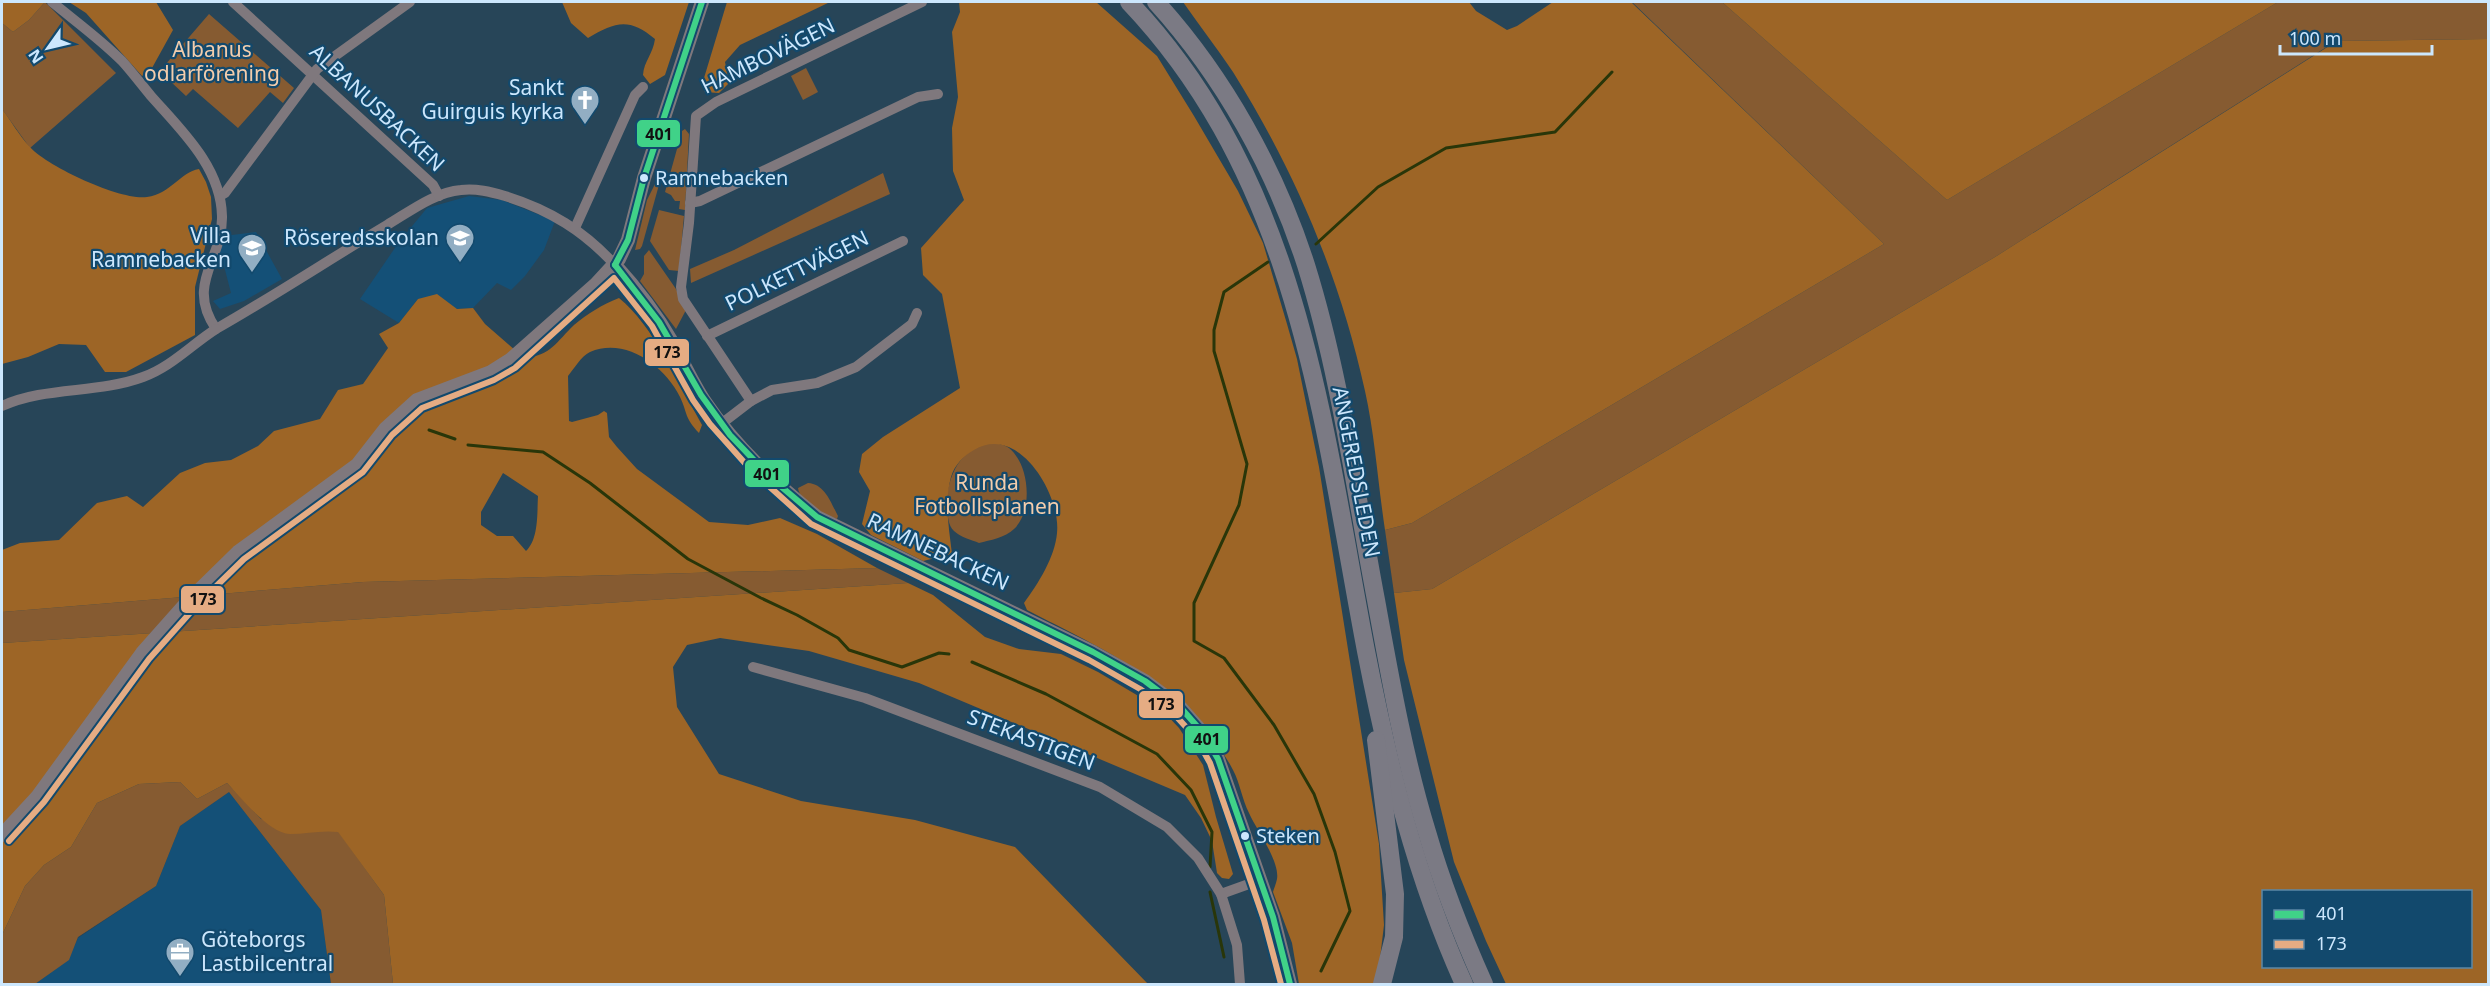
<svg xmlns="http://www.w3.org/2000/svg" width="2490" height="986" viewBox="0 0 2490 986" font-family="'Noto Sans',sans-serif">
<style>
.built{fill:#145077}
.green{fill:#865b31}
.forest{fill:#9d6526;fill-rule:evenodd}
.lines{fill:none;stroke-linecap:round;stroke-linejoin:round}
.stream{stroke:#293609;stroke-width:3}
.minor{stroke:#7f787d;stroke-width:10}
.tertiary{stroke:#7f787d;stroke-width:14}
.trunk{stroke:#7b7a84;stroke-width:18}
.bus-1-casing{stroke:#12496d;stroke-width:10}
.bus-2-casing{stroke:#12496d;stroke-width:10}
.bus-1{stroke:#40d288;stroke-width:6}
.bus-2{stroke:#e5ac83;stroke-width:6}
.bus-dot{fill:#cce7fd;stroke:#12496d;stroke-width:2}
.labels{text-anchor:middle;stroke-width:4.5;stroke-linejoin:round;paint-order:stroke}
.bus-label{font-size:20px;fill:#cce7fd;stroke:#12496d;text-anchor:start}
.park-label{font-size:21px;fill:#f3cdac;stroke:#12496d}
.street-label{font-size:21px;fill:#cce7fd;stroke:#12496d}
.poi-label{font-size:21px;fill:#cce7fd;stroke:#12496d;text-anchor:end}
.line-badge{stroke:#12496d;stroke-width:2}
.pale-badge-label{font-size:16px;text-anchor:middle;font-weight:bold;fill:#111}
</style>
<rect width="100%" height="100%" fill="#274558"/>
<g class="built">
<polygon points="469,196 502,200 555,221 544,250 525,276 511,290 497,283 473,308 457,309 418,299 399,323 360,299 399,242 427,208"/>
<polygon points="256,232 282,279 244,301 220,309 213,301 231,293 224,266 216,256 224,236"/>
<polygon points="229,792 321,910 331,984 35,984 68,960 78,938 156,886 180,826"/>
</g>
<g class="green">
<polygon points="45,2 116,73 30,148 2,109 2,23 13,32 29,20"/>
<polygon points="1632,2 1722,2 1947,200 2278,2 2488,2 2488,39 2336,41 1995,257 1432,589 1394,593 1385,530 1412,523 1884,244"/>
<polygon points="209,14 294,88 283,103 270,92 238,128 193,89 186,96 170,81 175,74 165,65"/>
<polygon points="806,68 818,92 803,100 791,76"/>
<polygon points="685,129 689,134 685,210 679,209 680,201 675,201 671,195 665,192 682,131"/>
<polygon points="883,173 890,194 691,283 690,269 734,250"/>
<polygon points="660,174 662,174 642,246 640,249 635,250 647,200"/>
<polygon points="659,210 684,216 679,271 669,270 650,241"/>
<polygon points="649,250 676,289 686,310 676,329 640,281 644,274 644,256"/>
<path d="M991,442C997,444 1004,444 1009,448C1029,464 1034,510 1014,529C1005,538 990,540 979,543C972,540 960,537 954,531C948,525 948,517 947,509C945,481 959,447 991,442Z"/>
<path d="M808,483C825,484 831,503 838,516L837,519C824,516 799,501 798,488Z"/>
<polygon points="877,568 908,583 2,643 2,612 363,582"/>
<polygon points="180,782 197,799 227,783 261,819 338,831 384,895 393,984 331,984 321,910 229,792 180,826 156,886 78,937 69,960 35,984 2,984 2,935 25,886 44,865 71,847 97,803 139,784"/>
</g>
<g class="forest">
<polygon points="2,2 45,2 29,20 13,32 2,23"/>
<polygon points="69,2 156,2 173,30 152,68 142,76 86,13"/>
<path d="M562,2H689L665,75L650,84L643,75C644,61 653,54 655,39C629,17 615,22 588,38L571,23Z"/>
<polygon points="727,2 830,2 740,45 725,62 729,83 719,93 704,92 704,78"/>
<path d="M959,2H1096L1157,56L1194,116L1238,191L1263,243L1287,324L1297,359L1319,467L1379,844L1384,925L1378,975L1374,984H1299L1292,943L1273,892C1274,888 1276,884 1277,879C1280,861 1256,829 1249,813C1242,799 1240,783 1233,770C1190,687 1106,651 1027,610L1024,603C1038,584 1055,557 1057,533C1061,494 1018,423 974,450C964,455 954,466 951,477C944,502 949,528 952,554L923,561L871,535L862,524L870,491L859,472L862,454L883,437L960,388L942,294L923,275L921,248L964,200L953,171L952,128L958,97L952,32L960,12Z"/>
<path d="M1183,2H1469L1476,11L1507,30L1517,26L1553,2H1631L1884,244L1412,523L1385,530C1378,484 1375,436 1365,391C1340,277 1295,171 1233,72C1217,48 1199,25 1183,2Z"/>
<polygon points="1722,2 2278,2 1947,200"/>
<path d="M2488,39V984H1506L1486,941L1454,862L1404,660L1394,593L1432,589L1995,257L2337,41ZM2264,892H2470V966H2264Z"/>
<path d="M2,109C11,121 19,135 29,146C46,166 121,201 147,197C171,194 180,172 199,169L206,182L211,197L212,219L195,287V335L126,372H105L86,345L59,344L28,357L2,364Z"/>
<path d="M437,294L457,309L473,308L485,324L524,358C551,356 557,341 574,325C587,314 603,304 619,298C653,325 681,387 702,425L699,433C684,417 688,414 680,397C664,365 625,337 590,352C581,356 574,369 568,376L569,421L572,422L598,415L604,411L607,413L609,437L617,447L637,469L709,522L748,525L780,518L817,534L877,568L363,582L2,612V550L20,543L59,540L97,503L127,496L143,507L180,473L205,463L231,460L258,446L274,431L320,419L338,390L363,384L388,348L379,334L399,323L418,299ZM503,473L538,496C537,512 539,539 526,551L513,536H497L481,525V512Z"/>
<path d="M908,583L933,595L985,637L1019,649L1061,654L1098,672L1162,710L1179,728L1203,765L1216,817L1233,874L1229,879L1222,878L1217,873L1212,841L1201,818L1185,795L919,683L809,651L720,638L687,645L673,667L677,707L719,774L801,801L915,820L1015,847L1148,984H393L384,895L338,832C321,830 306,834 290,834C269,833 241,798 227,783L197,799L180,782L139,784L97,803L71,847L44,865L25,886L2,935V643Z"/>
</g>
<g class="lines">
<g class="stream">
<polyline points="1316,244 1378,187 1446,148 1555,132 1612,72"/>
<polyline points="1268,262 1224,292 1214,330 1214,351 1247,464 1239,505 1194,603 1194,641 1224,658 1274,725 1314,794 1335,852 1350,911 1321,971"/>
<polyline points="429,430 455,439"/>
<polyline points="468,445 543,452 590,483 688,559 761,598 797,615 838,638 849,650 902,667 939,653 949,654"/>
<polyline points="972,662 1046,694 1157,754 1191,790 1212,832 1210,867"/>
<polyline points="1210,892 1224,957"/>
</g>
<g class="minor">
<path d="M52,2C75,21 100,39 122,61C132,72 141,84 151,96C181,130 221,167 222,216C223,260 185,283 216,329C274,296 330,259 387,225C409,212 435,192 461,190C476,188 491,192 505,196C550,210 584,231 615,265"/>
<polyline points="233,2 433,185 439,196"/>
<polyline points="220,196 225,193 317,69 410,2"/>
<polyline points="690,203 700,201 918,97 938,94"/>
<polyline points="575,228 635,95 643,87"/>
<polyline points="707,336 903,241"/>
<polyline points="751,401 683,299 681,287 689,223 696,116 716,102 922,2"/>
<path d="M2,406C46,386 97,394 143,377C171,367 191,345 216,329"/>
<polyline points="721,424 751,401 772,390 817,383 856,367 912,324 917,313"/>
<polyline points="753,667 865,698 1100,787 1167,827 1198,858 1221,894 1260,880"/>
<polyline points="1221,894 1237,945 1240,984"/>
</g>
<g class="tertiary">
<path d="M615,265C637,289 656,314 672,342C683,362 693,384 705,402C736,448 775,483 817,517L1093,652L1145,681L1181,708L1203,733L1218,759L1273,917L1290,984"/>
<polyline points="2,835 37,797 142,653 190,599 238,552 357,465 385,429 417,400 491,372 510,360 596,284 619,259 628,240 644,178 702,2"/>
</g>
<g class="trunk">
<path d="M1129,2C1299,181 1322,420 1366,651C1388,764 1416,878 1464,984"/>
<path d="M1156,2C1224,77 1275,169 1306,265C1340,374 1355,489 1376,600C1390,677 1404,757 1427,832C1442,884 1462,935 1484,984"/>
<polyline points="1376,740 1395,894 1394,937 1382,984"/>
</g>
<g class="bus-1-casing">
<g id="bus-1">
<polyline points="615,265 659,322 701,395 730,435 771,478 817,517 1093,652 1145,681 1181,708 1203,733 1218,759 1273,917 1290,984"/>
<polyline points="615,265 628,240 644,178 702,2"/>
</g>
</g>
<g class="bus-2-casing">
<polyline id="bus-2" points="9,841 44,802 149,659 197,605 244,559 363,472 392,435 422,408 494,380 515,368 614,278 652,326 693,400 710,424 751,470 811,524 1089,660 1140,689 1175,715 1196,738 1210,763 1264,920 1281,984"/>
</g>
<use href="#bus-1" class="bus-1"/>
<use href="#bus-2" class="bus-2"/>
</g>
<defs>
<g id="church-pin" transform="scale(1.5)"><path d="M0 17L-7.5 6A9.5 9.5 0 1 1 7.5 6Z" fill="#92aec3" stroke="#12496d"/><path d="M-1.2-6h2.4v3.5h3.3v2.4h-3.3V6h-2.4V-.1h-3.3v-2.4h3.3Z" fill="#fff"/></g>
<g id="school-pin" transform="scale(1.5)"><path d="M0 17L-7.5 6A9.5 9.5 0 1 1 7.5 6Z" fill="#92aec3" stroke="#12496d"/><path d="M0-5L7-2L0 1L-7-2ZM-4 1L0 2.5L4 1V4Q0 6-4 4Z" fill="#fff"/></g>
<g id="office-pin" transform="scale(1.5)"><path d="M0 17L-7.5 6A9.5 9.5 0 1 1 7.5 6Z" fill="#92aec3" stroke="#12496d"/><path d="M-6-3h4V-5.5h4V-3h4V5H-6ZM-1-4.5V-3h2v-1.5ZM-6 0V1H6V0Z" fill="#fff"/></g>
</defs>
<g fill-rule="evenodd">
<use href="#church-pin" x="585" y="100"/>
<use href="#school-pin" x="460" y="238"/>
<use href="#school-pin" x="252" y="248"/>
<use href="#office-pin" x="180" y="952"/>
</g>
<g class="bus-dot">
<circle cx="644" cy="178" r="5"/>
<circle cx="1245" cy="836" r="5"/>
</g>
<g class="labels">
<g class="bus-label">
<text x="655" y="185">Ramnebacken</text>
<text x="1256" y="843">Steken</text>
</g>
<g class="park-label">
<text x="212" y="57">Albanus<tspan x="212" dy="24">odlarförening</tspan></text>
<text x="987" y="490">Runda<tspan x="987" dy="24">Fotbollsplanen</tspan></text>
</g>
<g class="street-label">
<text transform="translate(768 56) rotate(-26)" y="7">HAMBOVÄGEN</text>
<text transform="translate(377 108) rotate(43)" y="7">ALBANUSBACKEN</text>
<text transform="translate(797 271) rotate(-26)" y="7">POLKETTVÄGEN</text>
<text transform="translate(1356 472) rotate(79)" y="7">ANGEREDSLEDEN</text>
<text transform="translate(938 552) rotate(25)" y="7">RAMNEBACKEN</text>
<text transform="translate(1031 740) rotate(21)" y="7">STEKASTIGEN</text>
</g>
<g class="poi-label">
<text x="564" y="95">Sankt<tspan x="564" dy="24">Guirguis kyrka</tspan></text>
<text x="231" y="243">Villa<tspan x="231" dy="24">Ramnebacken</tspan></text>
<text x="439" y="245">Röseredsskolan</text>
<text x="201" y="947" text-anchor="start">Göteborgs<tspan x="201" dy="24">Lastbilcentral</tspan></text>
</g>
</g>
<g class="line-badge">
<rect x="636" y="119" width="45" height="29" rx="6" fill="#40d288"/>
<rect x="644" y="338" width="46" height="29" rx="6" fill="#e5ac83"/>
<rect x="744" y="459" width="46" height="29" rx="6" fill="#40d288"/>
<rect x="180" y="585" width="45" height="29" rx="6" fill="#e5ac83"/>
<rect x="1138" y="690" width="46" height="29" rx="6" fill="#e5ac83"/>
<rect x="1184" y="725" width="45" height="29" rx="6" fill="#40d288"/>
</g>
<g class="pale-badge-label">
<text x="659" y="140">401</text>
<text x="667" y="358">173</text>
<text x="767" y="480">401</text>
<text x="203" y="605">173</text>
<text x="1161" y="710">173</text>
<text x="1207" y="745">401</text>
</g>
<rect width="2490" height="986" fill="none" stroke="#cce7fd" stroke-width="6"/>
<rect x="2262" y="890" width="210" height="78" fill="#12496d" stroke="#5c88a7" stroke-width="1.5"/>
<rect x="2274" y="910" width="30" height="9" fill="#40d288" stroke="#5c88a7" stroke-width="1.5"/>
<text x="2316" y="920" font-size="18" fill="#cce7fd">401</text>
<rect x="2274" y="940" width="30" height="9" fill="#e5ac83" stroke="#5c88a7" stroke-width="1.5"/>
<text x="2316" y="950" font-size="18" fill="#cce7fd">173</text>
<g transform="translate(48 48) rotate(236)" stroke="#12496d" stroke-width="4.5" paint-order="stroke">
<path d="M0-4.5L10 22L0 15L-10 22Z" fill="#cce7fd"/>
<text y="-9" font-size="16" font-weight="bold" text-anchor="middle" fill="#cce7fd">N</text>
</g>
<path d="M2280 45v9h152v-9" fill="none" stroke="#cce7fd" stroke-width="3"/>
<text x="2289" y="45" font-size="18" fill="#cce7fd" stroke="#12496d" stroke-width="4.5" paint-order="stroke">100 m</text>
</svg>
